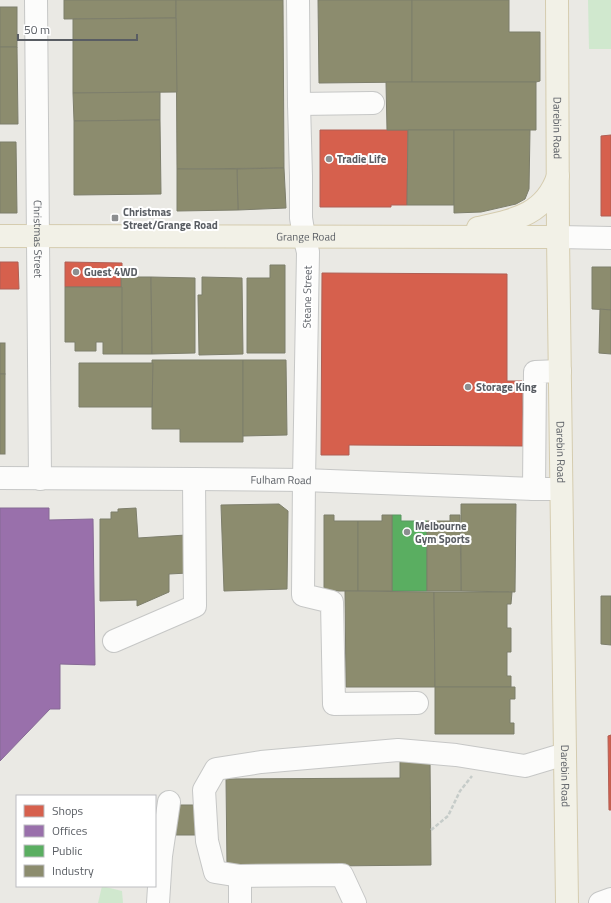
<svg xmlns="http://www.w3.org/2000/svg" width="611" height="903" viewBox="0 0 611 903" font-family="'Titillium Web',sans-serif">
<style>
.green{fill:#d0e8ce}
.shops{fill:#d6604d;stroke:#b05f54}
.offices{fill:#9970ab;stroke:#866a95}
.public{fill:#5aae61;stroke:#5a9662}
.industry{fill:#8c8c6e;stroke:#7d7e6b}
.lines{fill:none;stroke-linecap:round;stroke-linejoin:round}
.minor-casing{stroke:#c6c7c6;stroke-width:24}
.major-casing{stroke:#d5ccaf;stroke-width:24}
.path{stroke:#c6ccc9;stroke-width:2.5;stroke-dasharray:4 2;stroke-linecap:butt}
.minor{stroke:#fcfcfb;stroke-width:22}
.major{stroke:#f2f1e7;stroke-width:22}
.poi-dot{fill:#8c8e90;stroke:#fff;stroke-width:1.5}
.labels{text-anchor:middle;stroke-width:4;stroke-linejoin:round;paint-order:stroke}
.street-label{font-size:11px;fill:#595d63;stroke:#fff}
.poi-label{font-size:11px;font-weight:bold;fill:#595d63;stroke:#fff;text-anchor:start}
</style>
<rect width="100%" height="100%" fill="#eae9e4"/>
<g class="green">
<polygon points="588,0 611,0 611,49 589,49"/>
<polygon points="102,886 122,891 123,903 98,903"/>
</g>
<g class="shops">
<polygon points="320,130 408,130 407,205 391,205 391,207 320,207"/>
<polygon points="611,135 611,216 601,216 601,136"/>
<polygon points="0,262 18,262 19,289 0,289"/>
<polygon points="65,262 122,263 122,287 65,287"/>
<polygon points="322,273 507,274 507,381 522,381 523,446 349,445 349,455 321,455"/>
<polygon points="611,735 611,810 609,810 608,736"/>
</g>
<polygon class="offices" points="0,508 49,508 49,520 93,519 95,665 60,664 60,709 50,709 0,761"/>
<polygon class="public" points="392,515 401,515 401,521 427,521 427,591 392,591"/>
<g class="industry">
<polygon points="64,0 176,0 176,18 64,19"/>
<polygon points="176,0 283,0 284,168 177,169"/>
<polygon points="318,0 412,0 412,82 319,83"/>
<polygon points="412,0 509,0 509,32 540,32 540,81 536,82 412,82"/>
<rect x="0" y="7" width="17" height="40"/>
<polygon points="176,18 177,92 73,93 73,19"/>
<polygon points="0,47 17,47 18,124 0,124"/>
<polygon points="386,82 536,82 536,130 387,130"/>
<polygon points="160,92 160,120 74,121 73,93"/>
<polygon points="160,120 161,194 74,195 74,121"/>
<polygon points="408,130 454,130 454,205 407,205"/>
<polygon points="454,130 530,130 529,189 525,199 516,204 481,212 454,213"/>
<polygon points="0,142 16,142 17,213 0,213"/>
<polygon points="284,168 286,208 238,210 237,169"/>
<polygon points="177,169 237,169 238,210 177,211"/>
<polygon points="270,265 285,265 285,353 247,353 247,278 270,278"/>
<polygon points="592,267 611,267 611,310 592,309"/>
<polygon points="121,277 151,277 152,354 122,354"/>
<polygon points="151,277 195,278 195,353 152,354"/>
<polygon points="202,277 242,278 243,354 199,355 198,295 202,295"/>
<polygon points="65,287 122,287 122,354 103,354 103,342 96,342 96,351 75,351 75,342 65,342"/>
<polygon points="600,309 611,310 611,354 599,353"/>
<rect x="0" y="343" width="5" height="31"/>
<polygon points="152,360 243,360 243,442 180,442 180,429 152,429"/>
<polygon points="243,360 286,360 287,435 243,436"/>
<polygon points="79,363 153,363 152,407 79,407"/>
<rect x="0" y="374" width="5" height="80"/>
<polygon points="279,504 288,511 287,589 224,591 221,505"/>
<polygon points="461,504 516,504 515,592 461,591"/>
<polygon points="136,508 138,538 186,535 188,573 169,574 169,592 137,606 137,600 100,601 100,519 111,519 111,512 118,512 118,509"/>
<polygon points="324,515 334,515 334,521 358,521 358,591 324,591"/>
<polygon points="382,515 392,515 392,591 358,591 358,521 382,521"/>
<polygon points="450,515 460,515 461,591 427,591 427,521 450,521"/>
<polygon points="345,591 434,592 435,687 346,687"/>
<polygon points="434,592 512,592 511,604 507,604 507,628 511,628 511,652 507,652 507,676 511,676 511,687 435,687"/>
<polygon points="601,596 611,596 611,645 601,644"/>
<polygon points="435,687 515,687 515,699 510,699 510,723 514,723 514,734 435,734"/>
<polygon points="400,759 430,759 431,865 227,867 226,779 400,778"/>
<polygon points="176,805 197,805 198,835 176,835"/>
</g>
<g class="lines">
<g class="minor-casing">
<g id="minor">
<path id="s1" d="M36,0L40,479"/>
<polyline points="298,0 299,104 301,176 301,218 304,236 308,252 304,480 303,595 332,602 334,704 417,703"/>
<polyline points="299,104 373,103"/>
<polyline points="558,237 611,238"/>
<path id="s2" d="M0,478L194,479L304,480L534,489H561"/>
<polyline points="534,489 535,372 560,371"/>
<polyline points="114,641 195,606 194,479"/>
<polyline points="240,876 240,903"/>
<polyline points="158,903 161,856 169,802"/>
<polyline points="355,903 342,875 240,876 215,872 207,841 204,790 216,769 261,762 398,750 456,755 525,766 565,754"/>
<polyline points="600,903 611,899"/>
</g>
</g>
<g class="major-casing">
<g id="major">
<path id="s3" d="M557,0L558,237L567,903"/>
<path d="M478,228C514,220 545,215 558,176"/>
<path id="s4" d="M0,236L558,237"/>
</g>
</g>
<polyline class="path" points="431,830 448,816 460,791 472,776"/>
<use href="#minor" class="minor"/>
<use href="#major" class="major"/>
</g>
<g class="poi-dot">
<circle cx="329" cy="159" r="4"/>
<rect x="111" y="214" width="8" height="8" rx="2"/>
<circle cx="76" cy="272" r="4"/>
<circle cx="468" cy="387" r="4"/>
<circle cx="407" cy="532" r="4"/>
</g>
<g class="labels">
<g class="street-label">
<text dy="4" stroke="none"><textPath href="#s3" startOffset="128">Darebin Road</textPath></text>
<text dy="4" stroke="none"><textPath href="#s4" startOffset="306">Grange Road</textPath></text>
<text dy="4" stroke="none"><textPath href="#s1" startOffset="239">Christmas Street</textPath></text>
<text transform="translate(307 297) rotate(-89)" y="4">Steane Street</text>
<text dy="4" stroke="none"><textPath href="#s3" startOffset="452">Darebin Road</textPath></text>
<text dy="4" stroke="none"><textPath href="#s2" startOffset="281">Fulham Road</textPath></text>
<text dy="4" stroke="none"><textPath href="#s3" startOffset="776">Darebin Road</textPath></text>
</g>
<g class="poi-label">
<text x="337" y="163">Tradie Life</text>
<text x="123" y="216">Christmas<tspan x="123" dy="13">Street/Grange Road</tspan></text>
<text x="84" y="276">Guest 4WD</text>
<text x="476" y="391">Storage King</text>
<text x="415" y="530">Melbourne<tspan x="415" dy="13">Gym Sports</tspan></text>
</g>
</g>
<rect x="16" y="795" width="140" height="92" fill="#ffffff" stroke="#bdbec1"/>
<rect x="24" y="805" width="20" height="12" fill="#d6604d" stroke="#bdbec1"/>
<text x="52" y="815" font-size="12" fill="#595d63">Shops</text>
<rect x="24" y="825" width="20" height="12" fill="#9970ab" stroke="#bdbec1"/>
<text x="52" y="835" font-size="12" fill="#595d63">Offices</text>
<rect x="24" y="845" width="20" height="12" fill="#5aae61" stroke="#bdbec1"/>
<text x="52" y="855" font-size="12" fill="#595d63">Public</text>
<rect x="24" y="865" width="20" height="12" fill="#8c8c6e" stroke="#bdbec1"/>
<text x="52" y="875" font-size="12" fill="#595d63">Industry</text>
<path d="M18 34v6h119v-6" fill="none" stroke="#595d63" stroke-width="2"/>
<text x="24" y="34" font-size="12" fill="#595d63" stroke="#ffffff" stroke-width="3" paint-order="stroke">50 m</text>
</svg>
